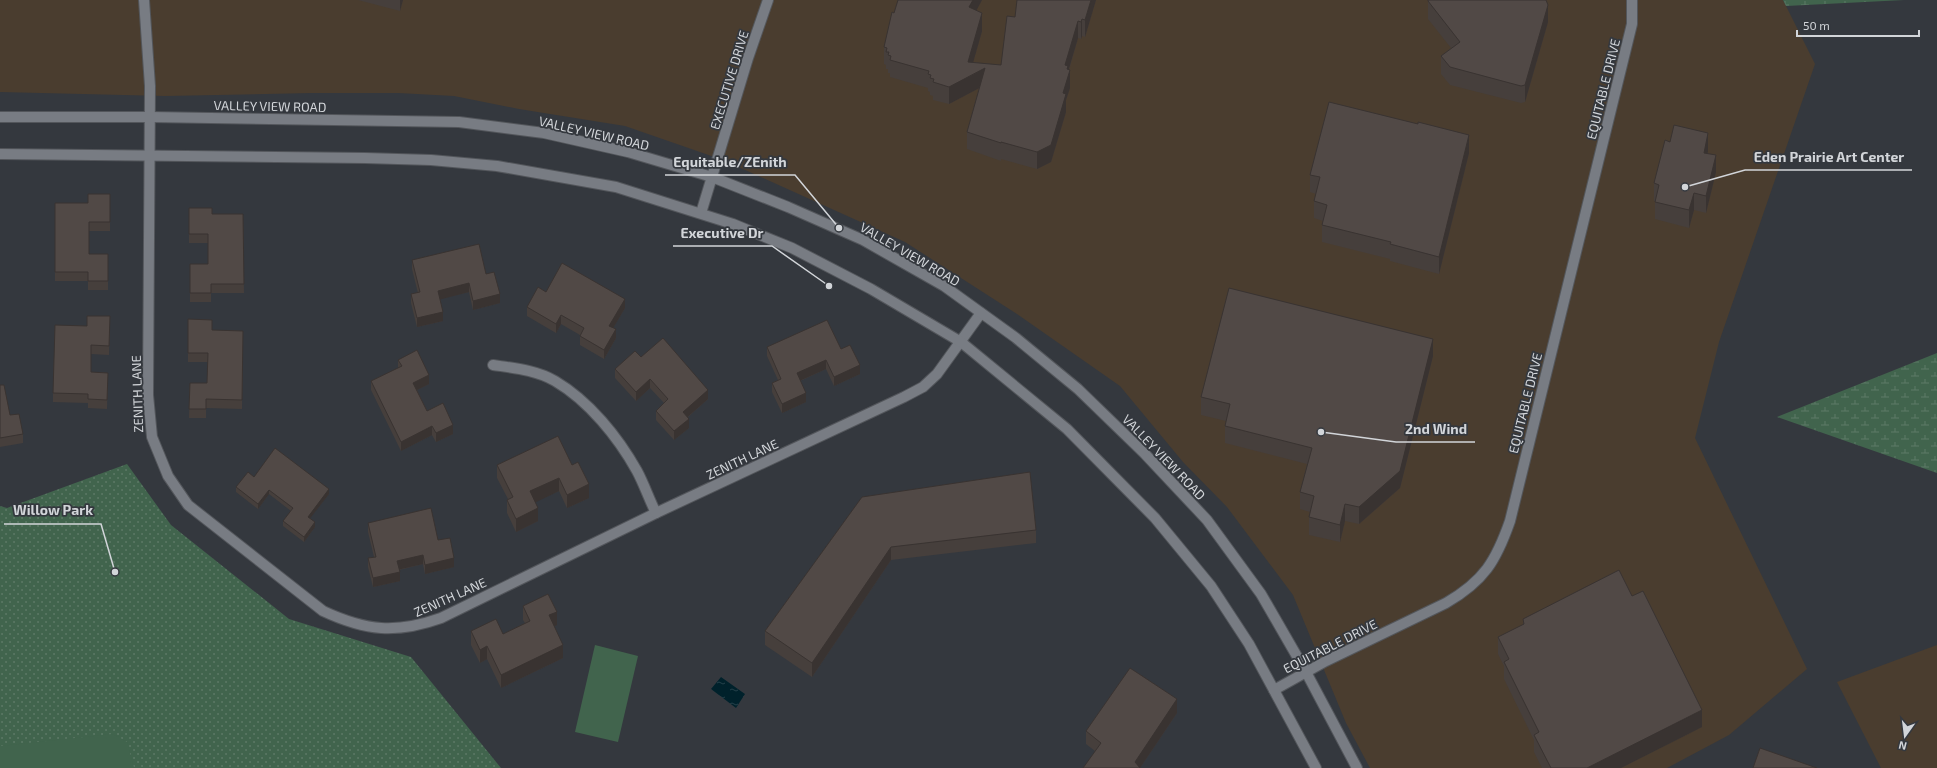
<svg xmlns="http://www.w3.org/2000/svg" width="1937" height="768" viewBox="0 0 1937 768" font-family="'Exo 2',sans-serif">
<style>
.commercial{fill:#4a3d2f}
.green{fill:url(#green-dots)}
.wetland{fill:url(#wetland-marsh)}
.pitch{fill:#41644d}
.water{fill:url(#water-ripples)}
.lines{fill:none;stroke-linecap:round;stroke-linejoin:round}
.minor-casing{stroke:#53565b;stroke-width:12}
.secondary-casing{stroke:#53565b;stroke-width:12}
.minor{stroke:#787c83;stroke-width:10}
.secondary{stroke:#787c83;stroke-width:10}
.wall{fill:#463f3c}
.shaded-wall{fill:#393331}
.building{fill:#514946;stroke:#393331}
.labels{text-anchor:middle;stroke-width:3.5;stroke-linejoin:round;paint-order:stroke}
.street-label{font-size:13px;fill:#d2d5d9;stroke:#34383e}
.leader{fill:none;stroke:#d2d5d9;stroke-width:1.5}
.callout-dot{fill:#d2d5d9;stroke:#34383e;stroke-width:1.5}
.callout-label{font-size:14px;text-anchor:middle;font-weight:bold;fill:#d2d5d9;stroke:#34383e;stroke-width:3.5;stroke-linejoin:round;paint-order:stroke}
</style>
<defs>
<pattern id="green-dots" width="8" height="8" patternUnits="userSpaceOnUse"><rect width="8" height="8" fill="#41644d"/><path d="M2 2h.1M6 6h.1" fill="none" stroke="#5c7966" stroke-width="1.8" stroke-linecap="round"/></pattern>
<pattern id="wetland-marsh" width="20" height="14" patternUnits="userSpaceOnUse"><rect width="20" height="14" fill="#41644d"/><path d="M1 5h8M5 5V1M11 12h8M15 12V8" fill="none" stroke="#5c7966"/></pattern>
<pattern id="water-ripples" width="26" height="14" patternUnits="userSpaceOnUse"><rect width="26" height="14" fill="#00212b"/><path d="M2 4q2-2 4 0t4 0M15 11q2-2 4 0t4 0" fill="none" stroke="#244049"/></pattern>
</defs>
<rect width="100%" height="100%" fill="#34383e"/>
<g class="commercial">
<polygon points="0,0 1783,0 1815,64 1719,342 1695,438 1807,669 1729,735 1667,768 1370,768 1346,723 1293,595 1227,507 1183,462 1120,386 1017,314 905,242 723,160 625,126 519,109 454,96 398,93 312,93 165,96 0,92"/>
<polygon points="1937,645 1937,768 1881,768 1837,682"/>
</g>
<polygon class="green" points="127,464 171,525 289,619 411,657 501,768 0,768 0,506 7,508"/>
<g class="wetland">
<polygon points="1783,0 1904,0 1786,6"/>
<polygon points="1937,353 1937,473 1777,417"/>
</g>
<g class="pitch">
<polygon points="595,645 638,656 618,742 575,732"/>
<polygon points="113,734 127,742 134,768 0,768 0,746"/>
</g>
<polygon class="water" points="721,677 745,694 736,708 711,689"/>
<g class="lines">
<g class="minor-casing">
<g id="minor">
<path d="M144,0L150,86L148,395L152,437L168,476L188,505L323,611C366,631 396,634 441,618L656,513L904,397L923,387L937,374L981,313"/>
<polyline points="701,213 748,58 768,0"/>
<path d="M493,365C513,368 536,370 555,381C589,401 618,437 637,471C644,484 649,499 656,513"/>
<path d="M1274,690L1326,661L1446,603C1484,581 1496,561 1510,521L1632,24V0"/>
</g>
</g>
<g class="secondary-casing">
<g id="secondary">
<polyline points="0,117 150,117 459,122 544,133 628,152 712,177 788,207 863,240 944,286 1016,338 1078,389 1145,454 1207,520 1261,594 1306,672 1357,768"/>
<polyline points="0,154 365,158 431,160 497,166 616,187 733,224 792,248 871,289 961,342 1067,429 1155,518 1211,586 1249,644 1316,768"/>
</g>
</g>
<use href="#minor" class="minor"/>
<use href="#secondary" class="secondary"/>
</g>
<g class="wall">
<polygon points="358,0 403,0 400,11"/>
<polygon points="982,0 976,10 982,31 973,62 1001,65 1015,17 1096,0 1085,37 1082,36 1081,39 1078,38 1069,70 1070,88 1066,100 1066,112 1051,162 1037,169 1001,159 1001,161 967,149 967,132 979,88 949,104 933,100 933,96 930,95 930,92 928,91 928,88 890,77 890,73 888,73 888,69 886,69 886,65 884,64 884,47 894,13"/>
<polygon points="1428,1 1548,22 1525,102 1521,103 1450,85 1441,74 1441,56 1451,48 1428,19"/>
<polygon points="1708,151 1708,153 1716,172 1706,213 1694,210 1689,228 1655,219 1655,201 1654,201 1654,183"/>
<polygon points="1469,153 1439,274 1390,261 1390,259 1322,242 1322,225 1323,221 1314,218 1314,201 1316,194 1310,192 1310,175"/>
<polygon points="110,194 110,231 89,231 89,254 108,254 108,290 88,290 88,281 55,281 55,203 88,203"/>
<polygon points="189,208 212,214 243,214 244,293 211,293 211,302 190,302 190,264 208,264 208,243 189,243"/>
<polygon points="412,260 486,274 500,303 473,310 469,292 440,299 443,321 417,327 411,303 411,294 418,293 412,269"/>
<polygon points="546,292 625,308 613,328 616,338 604,359 580,345 580,335 561,324 556,333 527,316 527,307"/>
<polygon points="110,316 109,355 91,354 91,372 108,373 107,409 88,408 88,403 53,402 53,393"/>
<polygon points="188,319 212,330 243,331 242,409 206,408 206,418 189,418 190,383 207,383 208,362 188,362"/>
<polygon points="767,347 841,349 860,374 834,386 826,369 800,381 806,402 782,413 772,392 772,383 778,380 767,356"/>
<polygon points="1433,356 1400,488 1359,524 1345,521 1340,542 1309,535 1309,517 1310,512 1300,509 1300,492 1307,464 1225,443 1225,426 1226,421 1201,415 1201,397"/>
<polygon points="641,357 708,399 688,417 689,428 674,440 656,420 656,411 664,403 650,388 636,401 615,378 615,369"/>
<polygon points="398,360 429,384 417,390 427,411 453,434 436,442 432,435 401,451 371,390 371,381 398,368"/>
<polygon points="0,385 10,415 23,434 23,443 0,447"/>
<polygon points="497,465 572,465 589,498 567,508 559,491 535,502 538,521 516,532 507,513 507,500 508,499 497,478"/>
<polygon points="254,477 329,494 310,518 315,527 304,542 283,526 283,521 291,511 269,494 258,509 236,492 236,487"/>
<polygon points="862,497 1036,530 1036,543 891,560 812,677 765,645 765,631"/>
<polygon points="368,523 438,540 454,567 425,574 423,564 399,570 400,581 373,587 368,567 368,558 374,557 368,532"/>
<polygon points="1632,596 1702,727 1621,768 1542,768 1534,752 1534,740 1504,679 1504,666 1498,654 1498,637 1523,625 1523,619"/>
<polygon points="523,606 557,625 554,626 563,658 501,688 487,659 480,663 471,645 471,631 503,634 525,623 523,620"/>
<polygon points="1177,713 1140,768 1095,751 1086,744 1086,731"/>
</g>
<g class="shaded-wall">
<polygon points="400,0 403,0 400,11"/>
<polygon points="973,0 982,0 969,24 969,7"/>
<polygon points="1091,0 1096,0 1085,37 1085,20"/>
<polygon points="1548,5 1548,22 1525,102 1525,85"/>
<polygon points="982,13 982,31 969,77 985,68 985,85 949,104 949,87 968,62"/>
<polygon points="1082,19 1082,36 1081,39 1081,22"/>
<polygon points="1078,21 1078,38 1068,72 1070,70 1070,88 1066,100 1066,112 1051,162 1037,169 1037,152 1063,93 1065,65"/>
<polygon points="1708,133 1708,151 1704,170 1704,153"/>
<polygon points="1469,135 1469,153 1439,274 1439,257"/>
<polygon points="1716,155 1716,172 1706,213 1706,196"/>
<polygon points="1694,193 1694,210 1689,228 1689,210"/>
<polygon points="469,283 469,292 438,300 438,291"/>
<polygon points="500,294 500,303 473,310 473,301"/>
<polygon points="625,299 625,308 609,335 609,326"/>
<polygon points="443,312 443,321 417,327 417,318"/>
<polygon points="561,315 561,324 556,333 556,324"/>
<polygon points="616,329 616,338 604,359 604,350"/>
<polygon points="1433,339 1433,356 1400,488 1359,524 1359,507"/>
<polygon points="826,360 826,369 797,382 797,373"/>
<polygon points="860,365 860,374 834,386 834,377"/>
<polygon points="429,375 429,384 413,392 413,383"/>
<polygon points="650,379 650,388 636,401 636,392"/>
<polygon points="708,390 708,399 683,421 683,412"/>
<polygon points="806,393 806,402 782,413 782,404"/>
<polygon points="689,419 689,428 674,440 674,431"/>
<polygon points="453,425 453,434 436,442 436,433"/>
<polygon points="432,426 432,435 401,451 401,442"/>
<polygon points="559,478 559,491 530,505 530,491"/>
<polygon points="589,484 589,498 567,508 567,495"/>
<polygon points="329,489 329,494 308,521 308,517"/>
<polygon points="269,490 269,494 258,509 258,504"/>
<polygon points="1345,504 1345,521 1340,542 1340,525"/>
<polygon points="538,508 538,521 516,532 516,519"/>
<polygon points="315,522 315,527 304,542 304,537"/>
<polygon points="891,547 891,560 812,677 812,663"/>
<polygon points="423,555 423,564 397,570 397,561"/>
<polygon points="454,558 454,567 425,574 425,565"/>
<polygon points="400,572 400,581 373,587 373,578"/>
<polygon points="557,612 557,625 549,629 549,615"/>
<polygon points="563,645 563,658 501,688 501,675"/>
<polygon points="487,646 487,659 480,663 480,650"/>
<polygon points="1177,699 1177,713 1140,768 1135,762"/>
<polygon points="1702,710 1702,727 1621,768 1587,768"/>
</g>
<g class="building">
<polygon points="898,0 973,0 969,7 982,13 968,62 1001,65 1007,16 1015,17 1017,0 1091,0 1085,20 1082,19 1081,22 1078,21 1065,65 1068,66 1067,69 1070,70 1063,93 1066,94 1051,145 1037,152 1001,142 1001,143 967,132 985,68 949,87 933,82 934,79 930,78 931,75 928,74 929,71 890,60 891,56 888,55 889,52 886,52 887,48 884,47 892,12 894,13"/>
<polygon points="1428,0 1546,0 1548,5 1525,85 1521,86 1450,67 1441,56 1460,42 1428,1"/>
<polygon points="1329,102 1418,124 1418,122 1469,135 1439,257 1390,244 1391,242 1322,225 1327,205 1314,201 1320,177 1310,175"/>
<polygon points="1674,125 1708,133 1704,153 1716,155 1706,196 1694,193 1689,210 1655,202 1659,185 1654,183 1665,140 1670,142"/>
<polygon points="88,194 110,194 110,222 89,222 89,254 108,254 108,281 88,281 88,272 55,272 55,203 88,203"/>
<polygon points="189,208 212,208 212,214 243,214 244,284 211,284 211,293 190,293 190,264 208,264 208,234 189,234"/>
<polygon points="479,244 486,274 494,272 500,294 473,301 469,283 438,291 443,312 417,318 411,294 420,292 412,260"/>
<polygon points="562,263 625,299 609,326 616,329 604,350 580,336 584,328 561,315 556,324 527,307 538,287 546,292"/>
<polygon points="1229,288 1433,339 1400,471 1359,507 1345,504 1340,525 1309,517 1314,496 1300,492 1312,448 1225,426 1230,404 1201,397"/>
<polygon points="87,316 110,316 109,346 91,345 91,372 108,373 107,400 88,399 88,394 53,393 55,325 87,326"/>
<polygon points="188,319 212,320 212,330 243,331 242,400 206,399 206,409 189,409 190,383 207,383 208,353 188,353"/>
<polygon points="827,320 841,349 850,345 860,365 834,377 826,360 797,373 806,393 782,404 772,383 781,379 767,347"/>
<polygon points="663,338 708,390 683,412 689,419 674,431 656,411 668,399 650,379 636,392 615,369 635,351 641,357"/>
<polygon points="417,350 429,375 413,383 427,411 443,403 453,425 436,433 432,426 401,442 371,381 402,366 398,360"/>
<polygon points="0,385 4,385 10,415 19,414 23,434 0,438"/>
<polygon points="558,436 572,465 578,462 589,484 567,495 559,478 530,491 538,508 516,519 507,500 513,497 497,465"/>
<polygon points="275,448 329,489 308,517 315,522 304,537 283,521 293,508 269,490 258,504 236,487 248,472 254,477"/>
<polygon points="1030,472 1036,530 891,547 812,663 765,631 862,497"/>
<polygon points="431,508 438,540 450,538 454,558 425,565 423,555 397,561 400,572 373,578 368,558 376,557 368,523"/>
<polygon points="1619,570 1632,596 1643,591 1702,710 1587,768 1551,768 1534,735 1539,732 1504,662 1509,659 1498,637 1524,624 1523,619"/>
<polygon points="548,594 557,612 549,615 563,645 501,675 487,646 480,650 471,631 496,619 503,634 530,621 523,606"/>
<polygon points="1130,668 1177,699 1135,762 1140,768 1083,768 1101,743 1086,731"/>
<polygon points="1760,748 1817,768 1753,768"/>
</g>
<g class="labels">
<g class="street-label">
<text transform="translate(729 80) rotate(-73)" y="5">EXECUTIVE DRIVE</text>
<text transform="translate(1603 89) rotate(-76)" y="5">EQUITABLE DRIVE</text>
<text transform="translate(270 106) rotate(1)" y="5">VALLEY VIEW ROAD</text>
<text transform="translate(594 133) rotate(13)" y="5">VALLEY VIEW ROAD</text>
<text transform="translate(910 254) rotate(30)" y="5">VALLEY VIEW ROAD</text>
<text transform="translate(137 394) rotate(-92)" y="5">ZENITH LANE</text>
<text transform="translate(1525 403) rotate(-76)" y="5">EQUITABLE DRIVE</text>
<text transform="translate(1164 457) rotate(46)" y="5">VALLEY VIEW ROAD</text>
<text transform="translate(742 459) rotate(-25)" y="5">ZENITH LANE</text>
<text transform="translate(450 597) rotate(-24)" y="5">ZENITH LANE</text>
<text transform="translate(1330 646) rotate(-27)" y="5">EQUITABLE DRIVE</text>
</g>
</g>
<path class="leader" d="M1685 187L1745 170H1912M839 228L795 175H665M829 286L772 246H673M1321 432L1396 442H1475M115 572L101 524H4"/>
<g class="callout-dot">
<circle cx="1685" cy="187" r="4"/>
<circle cx="839" cy="228" r="4"/>
<circle cx="829" cy="286" r="4"/>
<circle cx="1321" cy="432" r="4"/>
<circle cx="115" cy="572" r="4"/>
</g>
<g class="callout-label">
<text x="1829" y="162">Eden Prairie Art Center</text>
<text x="730" y="167">Equitable/ZEnith</text>
<text x="722" y="238">Executive Dr</text>
<text x="1436" y="434">2nd Wind</text>
<text x="53" y="515">Willow Park</text>
</g>
<g transform="translate(1905 736) rotate(194)" stroke="#34383e" stroke-width="3" paint-order="stroke">
<path d="M0-3L7 15L0 10L-7 15Z" fill="#d2d5d9"/>
<text y="-6" font-size="11" font-weight="bold" text-anchor="middle" fill="#d2d5d9">N</text>
</g>
<path d="M1797 30v6h122v-6" fill="none" stroke="#d2d5d9" stroke-width="2"/>
<text x="1803" y="30" font-size="12" fill="#d2d5d9" stroke="#34383e" stroke-width="3" paint-order="stroke">50 m</text>
</svg>
